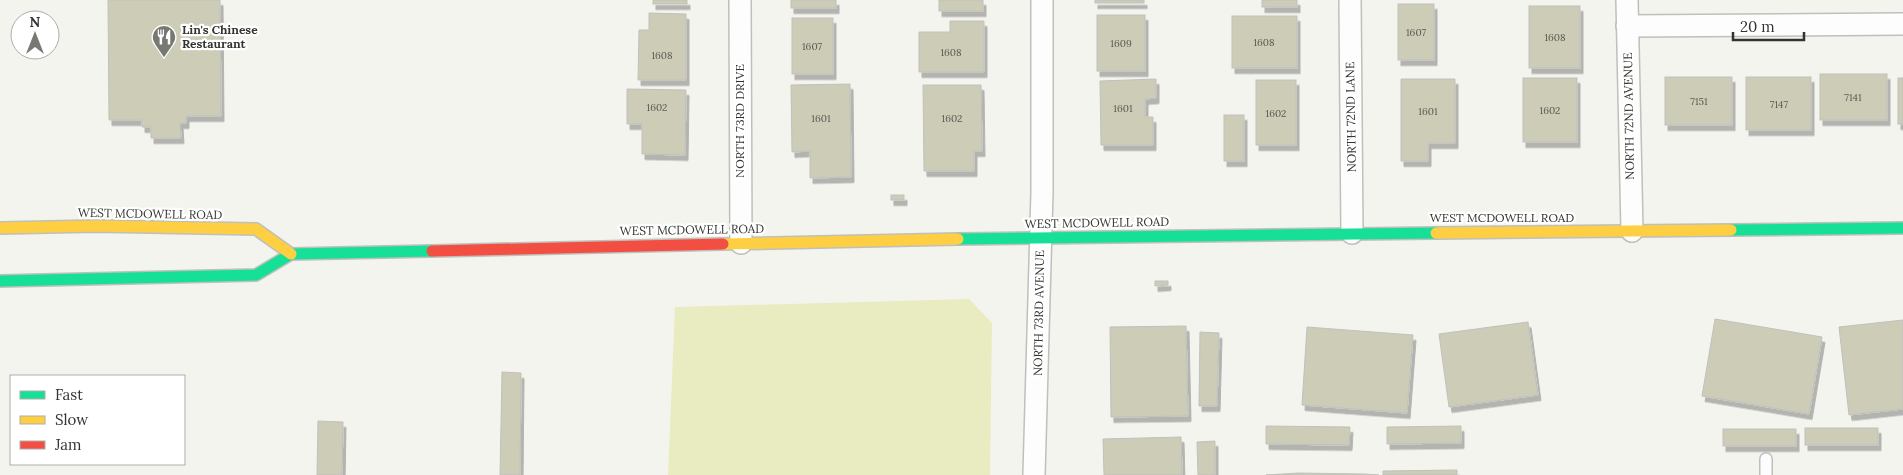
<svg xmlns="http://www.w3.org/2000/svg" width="1903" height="475" viewBox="0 0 1903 475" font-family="Lora,serif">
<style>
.green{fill:#e9ebc1}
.building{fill:#ccccb7;stroke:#c0c0bd;filter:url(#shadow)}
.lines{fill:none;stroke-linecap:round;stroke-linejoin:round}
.lane-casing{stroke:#bfbfbb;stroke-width:14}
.street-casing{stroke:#bfbfbb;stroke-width:24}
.fast-casing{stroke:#bfbfbb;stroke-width:14}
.slow-casing{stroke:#bfbfbb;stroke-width:14}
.jam-casing{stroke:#bfbfbb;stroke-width:14}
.lane{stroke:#fdfdfd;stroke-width:11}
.street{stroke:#fdfdfd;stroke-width:21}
.fast{stroke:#16e098;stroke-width:11}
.slow{stroke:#ffcf43;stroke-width:11}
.jam{stroke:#f24e42;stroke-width:11}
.labels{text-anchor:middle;stroke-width:4.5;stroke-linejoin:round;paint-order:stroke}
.number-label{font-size:10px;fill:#595952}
.poi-label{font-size:12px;font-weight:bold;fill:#333330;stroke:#fff;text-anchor:start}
.street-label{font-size:12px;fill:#333330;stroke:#fff}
</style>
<defs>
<filter id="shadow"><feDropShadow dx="3" dy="5.5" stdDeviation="0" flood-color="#0004"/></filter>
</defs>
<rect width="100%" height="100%" fill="#f4f4ef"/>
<polygon class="green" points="969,299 992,323 990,475 668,475 675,307"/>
<g class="building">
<polygon points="108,0 220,0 221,116 186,116 186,123 180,123 181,138 151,138 151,127 142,127 142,120 109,120"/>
<rect x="653" y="0" width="34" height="4"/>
<rect x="791" y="0" width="45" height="8"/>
<rect x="939" y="0" width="44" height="11"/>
<rect x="1095" y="0" width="49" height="3"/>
<rect x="1262" y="0" width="35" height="7"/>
<rect x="1398" y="4" width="36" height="56"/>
<rect x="1529" y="6" width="51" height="62"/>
<polygon points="649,13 686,14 686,80 638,80 639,30 649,30"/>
<rect x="1097" y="15" width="48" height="56"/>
<rect x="1232" y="16" width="65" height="52"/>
<rect x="792" y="18" width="41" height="56"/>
<polygon points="950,21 984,21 984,72 919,72 919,32 950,32"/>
<rect x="1820" y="74" width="67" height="46"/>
<rect x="1665" y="77" width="67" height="48"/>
<rect x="1746" y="77" width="65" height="53"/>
<rect x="1523" y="78" width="54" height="64"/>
<rect x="1898" y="78" width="5" height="46"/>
<polygon points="1156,79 1156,98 1145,99 1145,117 1153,117 1153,145 1101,145 1100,81"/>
<polygon points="1401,79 1455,79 1455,143 1428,143 1428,161 1401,161"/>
<rect x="1256" y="80" width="40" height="65"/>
<polygon points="850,84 851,177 810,178 810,151 792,152 791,85"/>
<polygon points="923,85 981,85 982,151 974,151 974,171 924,171"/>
<polygon points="627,89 686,90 685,155 642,154 642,124 627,124"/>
<rect x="1224" y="115" width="20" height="46"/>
<rect x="891" y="195" width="13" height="5"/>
<polygon points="1155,281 1168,281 1168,285 1155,286"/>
<polygon points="1715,319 1822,337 1809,414 1702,396"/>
<polygon points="1903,320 1903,409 1849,415 1839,327"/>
<polygon points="1528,322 1538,395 1449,407 1439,334"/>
<polygon points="1186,326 1188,416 1111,417 1110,327"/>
<polygon points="1307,327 1413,335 1407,413 1302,405"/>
<polygon points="1200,332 1219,333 1217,406 1199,406"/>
<polygon points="502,372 521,373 520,475 500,475"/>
<polygon points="318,421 343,422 342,475 317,475"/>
<polygon points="1266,426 1350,427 1349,445 1266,444"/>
<polygon points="1461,426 1461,443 1387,444 1387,427"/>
<rect x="1805" y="428" width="73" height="17"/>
<rect x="1723" y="429" width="73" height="17"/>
<polygon points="1181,437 1182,475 1104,475 1103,439"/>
<polygon points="1215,441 1215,475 1198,475 1197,442"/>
<polygon points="1457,470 1457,475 1383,475 1383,471"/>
<polygon points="1299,473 1364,474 1379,475 1266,475"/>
</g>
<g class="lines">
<g class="lane-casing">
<polyline id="lane" points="1766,459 1766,475"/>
</g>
<g class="street-casing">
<g id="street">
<polyline points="740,0 741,243"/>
<polyline points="1350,0 1352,233"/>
<polyline points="1627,0 1632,231"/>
<polyline points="1627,26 1903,24"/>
<polyline points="1034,475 1042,192 1042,0"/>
</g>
</g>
<g class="fast-casing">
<g id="fast">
<polyline points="1731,230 1903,228"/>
<polyline points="958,239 1436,233"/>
<polyline points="0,281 256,275 291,254 432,251"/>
</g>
</g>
<g class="slow-casing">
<g id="slow">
<polyline points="0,228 97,226 256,229 291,254"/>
<polyline points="1436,233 1731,230"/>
<polyline points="723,244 958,239"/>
</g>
</g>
<g class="jam-casing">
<polyline id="jam" points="432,251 723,244"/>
</g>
<use href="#lane" class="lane"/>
<use href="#street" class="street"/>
<use href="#fast" class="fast"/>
<use href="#slow" class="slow"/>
<use href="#jam" class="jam"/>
</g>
<defs>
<g id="restaurant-pin" transform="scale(1.25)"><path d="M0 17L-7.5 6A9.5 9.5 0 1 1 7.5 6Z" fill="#777773" stroke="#fff"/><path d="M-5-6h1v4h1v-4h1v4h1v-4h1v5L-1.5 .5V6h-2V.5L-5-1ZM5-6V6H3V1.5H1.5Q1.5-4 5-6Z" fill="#fff"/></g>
</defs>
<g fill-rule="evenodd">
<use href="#restaurant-pin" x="164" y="37"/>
</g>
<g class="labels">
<g class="number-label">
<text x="1416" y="36">1607</text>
<text x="1555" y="41">1608</text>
<text x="1264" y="46">1608</text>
<text x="1121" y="47">1609</text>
<text x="812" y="50">1607</text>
<text x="951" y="56">1608</text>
<text x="662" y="59">1608</text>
<text x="1853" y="101">7141</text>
<text x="1699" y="105">7151</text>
<text x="1779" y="108">7147</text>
<text x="657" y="111">1602</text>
<text x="1123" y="112">1601</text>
<text x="1550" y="114">1602</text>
<text x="1428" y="115">1601</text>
<text x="1276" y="117">1602</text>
<text x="821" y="122">1601</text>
<text x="952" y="122">1602</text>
</g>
<g class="poi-label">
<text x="182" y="34">Lin's Chinese<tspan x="182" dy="14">Restaurant</tspan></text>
</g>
<g class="street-label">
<text transform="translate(1629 116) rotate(-91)" y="4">NORTH 72ND AVENUE</text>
<text transform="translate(1351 117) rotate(-91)" y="4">NORTH 72ND LANE</text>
<text transform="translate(740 121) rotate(-90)" y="4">NORTH 73RD DRIVE</text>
<text transform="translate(150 214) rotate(1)" y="4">WEST MCDOWELL ROAD</text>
<text x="1502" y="222">WEST MCDOWELL ROAD</text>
<text transform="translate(1097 223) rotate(-1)" y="4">WEST MCDOWELL ROAD</text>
<text transform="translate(692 230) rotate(-1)" y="4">WEST MCDOWELL ROAD</text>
<text transform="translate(1039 313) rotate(-89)" y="4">NORTH 73RD AVENUE</text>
</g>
</g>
<rect x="10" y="375" width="175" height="90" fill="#ffffff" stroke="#adadac"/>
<rect x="20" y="391" width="25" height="8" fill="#16e098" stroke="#adadac"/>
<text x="55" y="400" font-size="15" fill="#333330">Fast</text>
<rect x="20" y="416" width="25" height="8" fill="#ffcf43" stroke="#adadac"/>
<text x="55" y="425" font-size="15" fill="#333330">Slow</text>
<rect x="20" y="441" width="25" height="8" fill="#f24e42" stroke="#adadac"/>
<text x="55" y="450" font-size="15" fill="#333330">Jam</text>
<g transform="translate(35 35)"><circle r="24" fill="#ffffff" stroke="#adadac"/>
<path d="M0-4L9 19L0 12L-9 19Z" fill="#777773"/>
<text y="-8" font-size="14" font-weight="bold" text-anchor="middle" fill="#333330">N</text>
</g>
<path d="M1733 32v8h71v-8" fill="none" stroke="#333330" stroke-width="2.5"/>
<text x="1740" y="32" font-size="15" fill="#333330" stroke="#ffffff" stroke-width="4" paint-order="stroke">20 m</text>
</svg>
